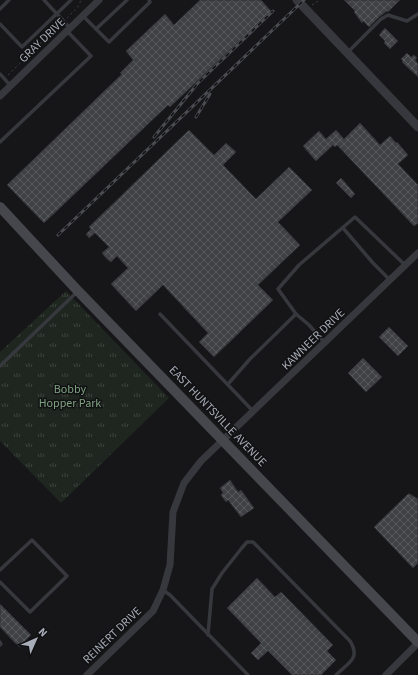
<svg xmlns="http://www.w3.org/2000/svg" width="418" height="675" viewBox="0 0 418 675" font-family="'Source Sans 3',sans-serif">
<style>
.park{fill:url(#park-tufts)}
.building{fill:url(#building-cross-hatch);stroke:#303034}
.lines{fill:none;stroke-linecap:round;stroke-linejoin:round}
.path{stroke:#3d3f44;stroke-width:1;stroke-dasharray:2 3;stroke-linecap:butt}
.service{stroke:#37383d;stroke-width:3.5}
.minor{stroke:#37383d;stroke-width:7}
.tertiary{stroke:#37383d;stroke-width:9}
.secondary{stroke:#45474d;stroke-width:10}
.rail-casing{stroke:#4a4c52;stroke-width:3}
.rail{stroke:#111113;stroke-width:1.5;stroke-dasharray:4.5;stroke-linecap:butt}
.labels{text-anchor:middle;stroke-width:3;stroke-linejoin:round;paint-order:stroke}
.street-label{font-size:12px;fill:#a8adb8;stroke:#111113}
.park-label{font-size:12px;fill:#7fa381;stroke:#111113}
</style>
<defs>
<pattern id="park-tufts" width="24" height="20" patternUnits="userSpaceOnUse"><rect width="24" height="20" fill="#1e261f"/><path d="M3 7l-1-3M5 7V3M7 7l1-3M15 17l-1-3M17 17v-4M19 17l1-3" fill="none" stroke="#3c433d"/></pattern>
<pattern id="building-cross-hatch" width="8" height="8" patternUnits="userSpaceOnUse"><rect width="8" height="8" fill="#404145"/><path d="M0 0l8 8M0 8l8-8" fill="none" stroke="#595a5e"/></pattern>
</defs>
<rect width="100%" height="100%" fill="#161618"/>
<polygon class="park" points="66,291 169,398 61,503 0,441 0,352"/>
<g class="building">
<polygon points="200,0 261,0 271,11 170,107 168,105 44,223 7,185 122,74 120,73 133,60 126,51 165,14 174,25"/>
<polygon points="344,0 400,0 388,12 387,11 379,17 369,27 363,21 362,23 354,12 355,11"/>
<polygon points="385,28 398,41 390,49 384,43 385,41 379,35"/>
<polygon points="407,53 411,57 414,55 417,58 415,60 418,64 418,77 402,62 403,61 401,59"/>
<polygon points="360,123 380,145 390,136 396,143 397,142 408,155 398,164 418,185 418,223 414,226 337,145 335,147 333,145 316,161 303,146 319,131 326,139 336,130 344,139"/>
<polygon points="189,130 214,155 226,143 236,152 223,165 256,199 289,167 312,190 278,222 300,245 258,285 273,300 214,357 199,342 208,333 163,285 136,311 111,284 128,268 117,256 111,262 106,258 102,253 109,247 95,233 89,238 86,234 91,229 89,227"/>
<polygon points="341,178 355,194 351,198 336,183"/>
<polygon points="389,327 408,346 398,356 379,337"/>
<polygon points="363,358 382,377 366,392 348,373"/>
<polygon points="230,480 238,492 241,490 254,508 241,517 228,500 226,502 221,495 223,493 220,488"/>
<polygon points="408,494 410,494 418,499 418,563 413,568 374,527"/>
<polygon points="257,578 275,597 281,592 333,645 327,651 336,660 321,675 292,675 268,651 258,660 251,653 261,643 227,608"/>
<polygon points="0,604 31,635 19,647 0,627"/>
</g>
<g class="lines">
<g class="path">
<polyline points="312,5 320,0"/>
<polyline points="67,18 78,7 81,0"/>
<polyline points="8,75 60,24"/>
</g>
<g class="service">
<polyline points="44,0 70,28"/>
<polyline points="0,9 9,0"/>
<polyline points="83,16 109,42 150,2 149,0"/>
<polyline points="0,24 22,47 71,0"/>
<polyline points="96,29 127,0"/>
<polyline points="348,52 381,19 388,15 407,21 418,14"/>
<polyline points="0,74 10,85"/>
<polyline points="0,142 91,56 67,31"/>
<polyline points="343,228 373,263 390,280"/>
<polyline points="160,314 253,411"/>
<polyline points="296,314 278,289 299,265 355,217 405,265"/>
<polyline points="0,366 77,292"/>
<polyline points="228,384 250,359 296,314 309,325 324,342"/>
<polyline points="0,570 32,540 67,576 30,612 0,582"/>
<polyline points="163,590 170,595 248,675"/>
<path d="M208,635L212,589L222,573L241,549L247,542H253L350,641C361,659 348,663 336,675"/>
<polyline points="0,642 1,644 0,645"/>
</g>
<g class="minor">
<polyline points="0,96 99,0"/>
<polyline points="87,675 153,611 163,590 170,565 173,512 184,483 201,461 418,253"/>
<polyline points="386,675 418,643"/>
</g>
<polyline class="tertiary" points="297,0 418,127"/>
<polyline class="secondary" points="0,207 78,291 418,642"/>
<g class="rail-casing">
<g id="rail">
<polyline points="196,117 210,94"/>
<polyline points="154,137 198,83 273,11"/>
<polyline points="58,235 304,0"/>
</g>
</g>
<use href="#rail" class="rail"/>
</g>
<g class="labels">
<g class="street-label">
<text transform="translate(42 40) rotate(-44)" y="4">GRAY DRIVE</text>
<text transform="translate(313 339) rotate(-44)" y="4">KAWNEER DRIVE</text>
<text transform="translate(218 416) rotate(46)" y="4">EAST HUNTSVILLE AVENUE</text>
<text transform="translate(112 635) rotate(-44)" y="4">REINERT DRIVE</text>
</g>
<g class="park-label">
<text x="70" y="393">Bobby<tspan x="70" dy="14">Hopper Park</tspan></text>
</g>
</g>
<g transform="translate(36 639) rotate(45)" stroke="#111113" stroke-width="3" paint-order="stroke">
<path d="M0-3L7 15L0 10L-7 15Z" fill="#a8adb8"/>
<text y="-6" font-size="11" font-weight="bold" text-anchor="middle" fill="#a8adb8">N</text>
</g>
</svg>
